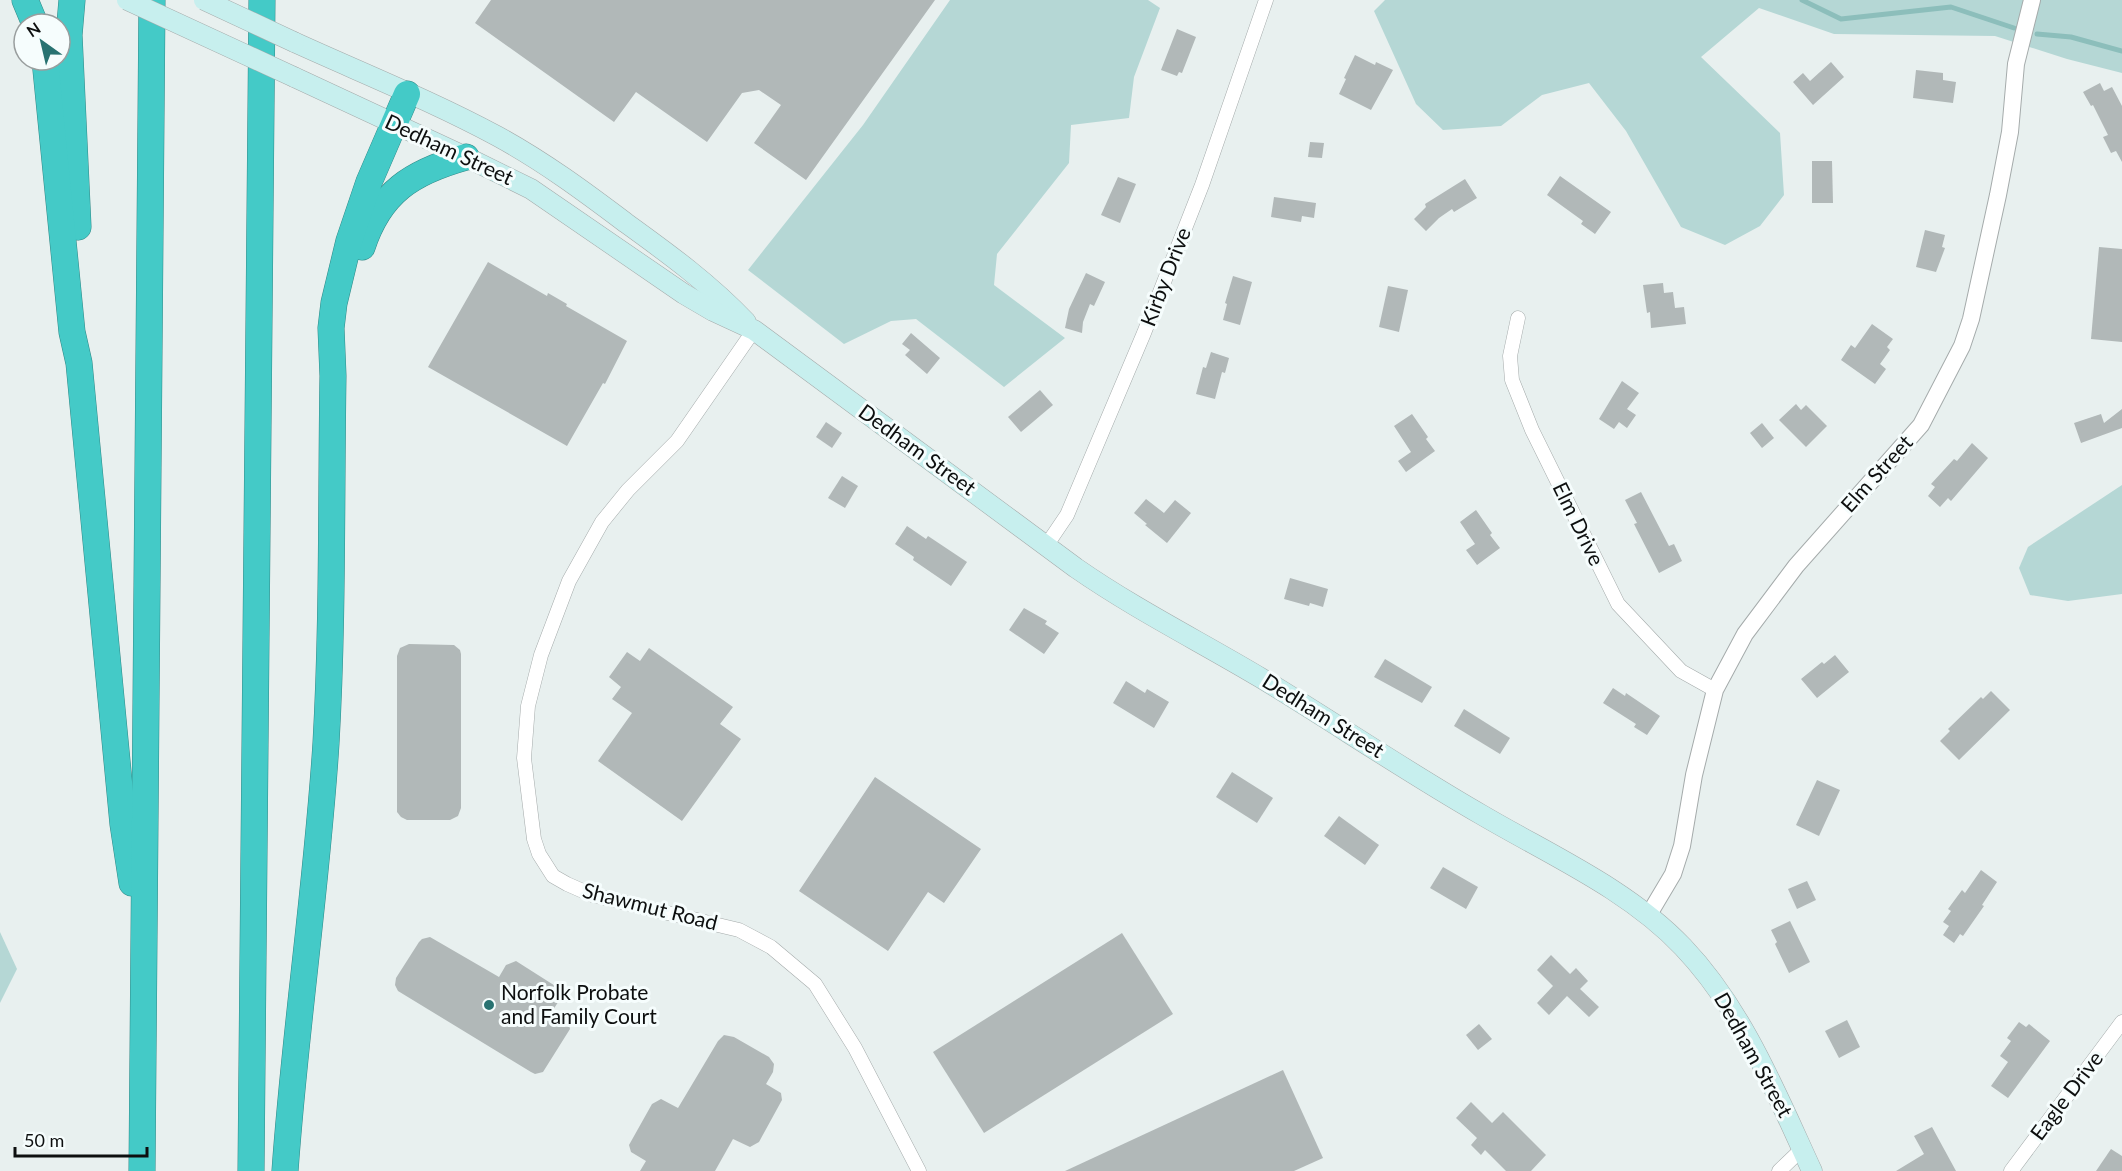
<svg xmlns="http://www.w3.org/2000/svg" width="2122" height="1171" viewBox="0 0 2122 1171" font-family="Lato,sans-serif">
<style>
.green{fill:#b5d7d5}
.lines{fill:none;stroke-linecap:round;stroke-linejoin:round}
.stream{stroke:#8cbebb;stroke-width:5}
.building{fill:#b1b8b8}
.minor-casing{stroke:#a5abab;stroke-width:15}
.tertiary-casing{stroke:#a5abab;stroke-width:18}
.secondary-casing{stroke:#a5abab;stroke-width:21}
.motorway-casing{stroke:#318987;stroke-width:27}
.minor{stroke:#fff;stroke-width:14}
.tertiary{stroke:#fff;stroke-width:16}
.secondary{stroke:#c7efee;stroke-width:20}
.motorway{stroke:#44cac7;stroke-width:26}
.secondary-bridge-casing{stroke:#a5abab;stroke-width:21;stroke-linecap:butt}
.secondary-bridge{stroke:#c7efee;stroke-width:20}
.poi-dot{fill:#287271;stroke:#f6fdfd;stroke-width:2}
.labels{text-anchor:middle;stroke-width:6;stroke-linejoin:round;paint-order:stroke}
.street-label{font-size:21px;fill:#0d0f0f;stroke:#f6fdfd}
.poi-label{font-size:21px;fill:#0d0f0f;stroke:#f6fdfd;text-anchor:start}
</style>
<rect width="100%" height="100%" fill="#e8f0ef"/>
<g class="green">
<polygon points="950,0 1148,0 1160,8 1134,77 1129,118 1071,125 1069,163 997,254 994,285 1065,338 1004,387 916,319 891,321 844,344 748,270 863,125"/>
<polygon points="1385,0 2122,0 2122,73 2067,59 1995,36 1834,34 1759,8 1701,57 1780,133 1784,195 1760,226 1725,245 1681,227 1626,131 1589,83 1542,95 1501,126 1443,130 1416,104 1374,11"/>
<polygon points="2122,485 2122,594 2068,601 2030,595 2019,568 2028,547"/>
<polygon points="0,932 17,969 0,1003"/>
</g>
<g class="lines">
<g class="stream">
<polyline points="1802,0 1841,19 1951,7 2014,28"/>
<polyline points="2037,34 2071,37 2122,51"/>
</g>
</g>
<g class="building">
<polygon points="491,0 935,0 806,180 754,143 781,105 759,90 742,93 707,142 636,92 614,122 475,23"/>
<polygon points="1177,29 1196,37 1182,73 1179,72 1177,76 1161,70"/>
<polygon points="1355,55 1375,65 1376,62 1393,70 1371,110 1339,94 1346,79 1344,78"/>
<polygon points="1831,62 1844,77 1813,105 1793,82 1803,73 1810,81"/>
<polygon points="1916,70 1943,73 1943,80 1956,82 1953,103 1913,98"/>
<polygon points="2100,83 2104,91 2112,87 2122,106 2122,162 2116,151 2111,153 2103,137 2108,135 2093,105 2091,106 2083,92"/>
<polygon points="1310,142 1324,143 1322,158 1308,157"/>
<polygon points="1812,161 1832,161 1833,203 1812,203"/>
<polygon points="1560,176 1611,212 1595,234 1581,224 1583,221 1547,195"/>
<polygon points="1118,177 1136,184 1120,223 1101,215"/>
<polygon points="1465,179 1477,198 1454,212 1452,209 1439,218 1426,231 1414,219 1426,207 1425,204"/>
<polygon points="1274,197 1316,203 1314,218 1302,216 1301,222 1271,217"/>
<polygon points="1925,230 1945,235 1942,247 1945,248 1936,272 1916,267"/>
<polygon points="2099,247 2122,249 2122,342 2091,339"/>
<polygon points="488,262 547,296 548,293 567,304 566,306 627,341 605,384 603,383 567,446 428,367"/>
<polygon points="1086,273 1105,282 1094,306 1090,304 1083,322 1082,333 1065,328 1069,309"/>
<polygon points="1233,276 1252,282 1240,325 1223,320 1227,304 1225,303"/>
<polygon points="1663,283 1664,293 1673,292 1675,308 1684,307 1686,324 1651,328 1650,312 1647,313 1643,285"/>
<polygon points="1388,286 1408,290 1399,332 1379,327"/>
<polygon points="1872,324 1893,339 1887,347 1890,350 1880,364 1886,369 1875,384 1841,360 1851,345 1855,348"/>
<polygon points="911,333 940,358 927,374 905,355 910,350 902,344"/>
<polygon points="1211,352 1229,358 1225,373 1222,372 1215,399 1196,394 1203,367 1206,368"/>
<polygon points="1622,381 1639,393 1627,409 1636,415 1627,428 1619,422 1614,429 1599,419"/>
<polygon points="1040,390 1053,405 1021,432 1008,417"/>
<polygon points="1796,404 1801,410 1806,405 1827,426 1806,447 1779,420"/>
<polygon points="2122,409 2122,428 2081,443 2074,423 2101,414 2104,423"/>
<polygon points="1412,414 1428,437 1426,439 1435,451 1406,472 1398,461 1411,452 1394,426"/>
<polygon points="826,422 842,433 832,448 816,437"/>
<polygon points="1762,423 1774,438 1762,448 1750,433"/>
<polygon points="1972,443 1988,458 1951,501 1948,498 1940,507 1928,496 1935,487 1931,484 1954,459 1957,461"/>
<polygon points="842,476 858,486 845,508 828,498"/>
<polygon points="1641,492 1669,546 1674,544 1682,561 1659,573 1634,524 1637,523 1625,500"/>
<polygon points="1146,499 1164,513 1175,500 1191,513 1167,543 1145,525 1147,524 1134,513"/>
<polygon points="1476,510 1492,533 1490,535 1500,548 1477,565 1466,550 1475,544 1460,522"/>
<polygon points="907,526 926,539 928,536 967,562 951,586 913,560 914,557 895,544"/>
<polygon points="1290,578 1328,589 1323,607 1310,603 1309,606 1284,599"/>
<polygon points="1024,608 1047,621 1045,624 1059,633 1044,654 1009,630"/>
<polygon points="409,644 454,645 460,650 461,654 461,808 458,816 450,820 407,820 401,817 397,812 397,656 400,648"/>
<polygon points="649,648 733,707 720,724 741,739 682,821 598,761 632,713 612,699 621,687 609,677 627,652 640,661"/>
<polygon points="1835,655 1849,672 1817,698 1801,679 1822,662 1824,664"/>
<polygon points="1385,659 1432,687 1422,703 1374,677"/>
<polygon points="1126,681 1145,693 1147,689 1169,702 1154,728 1113,703"/>
<polygon points="1613,688 1625,696 1626,693 1660,716 1647,735 1634,727 1636,724 1603,703"/>
<polygon points="1991,691 2010,710 1959,760 1940,741 1950,731 1948,729 1981,697 1983,699"/>
<polygon points="1464,709 1510,738 1500,754 1454,726"/>
<polygon points="1232,772 1273,798 1257,823 1216,797"/>
<polygon points="875,777 981,849 944,903 928,892 888,951 799,891"/>
<polygon points="1817,780 1840,790 1819,836 1796,825"/>
<polygon points="1339,816 1379,845 1365,865 1324,836"/>
<polygon points="1443,867 1478,887 1466,909 1430,888"/>
<polygon points="1981,870 1997,882 1982,905 1984,906 1963,936 1960,934 1954,943 1943,935 1949,926 1943,922 1951,911 1948,909 1962,890 1965,893"/>
<polygon points="1807,881 1816,900 1797,909 1788,889"/>
<polygon points="1790,921 1810,962 1789,973 1775,944 1777,942 1771,930"/>
<polygon points="1122,933 1173,1014 984,1133 933,1052"/>
<polygon points="430,937 499,977 506,965 516,961 560,989 562,996 553,1010 568,1021 570,1029 543,1072 535,1074 531,1072 398,991 395,985 396,978 419,942 422,939"/>
<polygon points="1551,955 1570,974 1576,968 1588,981 1580,989 1599,1007 1589,1017 1567,996 1549,1015 1537,1003 1553,986 1537,970"/>
<polygon points="1847,1020 1860,1047 1839,1058 1825,1031"/>
<polygon points="2019,1022 2026,1027 2029,1024 2050,1041 2008,1098 1991,1086 2008,1062 2000,1056 2011,1041 2007,1038"/>
<polygon points="1479,1024 1492,1039 1478,1050 1466,1035"/>
<polygon points="724,1035 734,1037 769,1057 774,1064 773,1072 766,1084 781,1093 782,1100 759,1142 750,1147 733,1139 715,1171 640,1171 646,1161 631,1152 629,1145 652,1104 661,1099 678,1108 718,1041"/>
<polygon points="1283,1070 1323,1158 1294,1171 1065,1171"/>
<polygon points="1471,1102 1492,1123 1503,1112 1546,1155 1531,1171 1506,1171 1485,1150 1481,1155 1471,1145 1477,1138 1456,1118"/>
<polygon points="1932,1127 1956,1171 1896,1171 1924,1154 1914,1136"/>
<polygon points="2111,1149 2122,1156 2122,1171 2096,1171"/>
</g>
<g class="lines">
<g class="minor-casing">
<g id="minor">
<polyline points="1518,318 1510,356 1512,380 1532,430 1618,604 1681,671 1715,690"/>
<polyline points="754,330 677,441 628,490 602,522 569,581 541,655 528,706 524,758 534,839 539,854 553,876 567,884 592,895 739,930 771,947 815,984 855,1048 919,1171"/>
<polyline points="1046,546 1067,515 1144,333 1202,185 1266,0"/>
<polyline points="1779,1171 1802,1149"/>
<polyline points="2011,1171 2122,1022"/>
</g>
</g>
<g class="tertiary-casing">
<polyline id="tertiary" points="1648,916 1673,874 1682,846 1694,775 1715,690 1745,634 1796,566 1921,425 1962,346 1971,319 1998,195 2010,132 2016,64 2032,0"/>
</g>
<g class="secondary-casing">
<g id="secondary">
<path d="M294,42C362,73 432,101 497,136C543,161 585,192 626,223C669,254 710,284 746,322"/>
<path d="M294,77L466,157L531,189L684,294L713,311L754,330L1076,568C1135,609 1199,641 1261,678C1335,723 1407,772 1482,815C1550,855 1628,889 1683,947C1743,1010 1776,1093 1812,1171"/>
</g>
</g>
<g class="motorway-casing">
<g id="motorway">
<polyline points="25,0 35,24"/>
<polyline points="72,0 69,35 78,227"/>
<polyline points="45,60 72,332 79,363 123,824 132,883"/>
<path d="M362,247C380,192 412,172 466,157"/>
<polyline points="142,1171 152,0"/>
<polyline points="251,1171 262,0"/>
<path d="M285,1171C295,1028 317,886 326,743C333,621 331,498 333,376L331,328L334,303L349,241L369,182L407,94"/>
</g>
</g>
<use href="#minor" class="minor"/>
<use href="#tertiary" class="tertiary"/>
<use href="#secondary" class="secondary"/>
<use href="#motorway" class="motorway"/>
<g class="secondary-bridge-casing">
<g id="secondary-bridge">
<polyline points="127,0 294,77"/>
<polyline points="204,0 294,42"/>
</g>
</g>
<use href="#secondary-bridge" class="secondary-bridge"/>
</g>
<circle class="poi-dot" cx="489" cy="1005" r="6"/>
<g class="labels">
<g class="street-label">
<text transform="translate(449 150) rotate(25)" y="7">Dedham Street</text>
<text transform="translate(1166 277) rotate(-69)" y="7">Kirby Drive</text>
<text transform="translate(917 450) rotate(36)" y="7">Dedham Street</text>
<text transform="translate(1877 474) rotate(-48)" y="7">Elm Street</text>
<text transform="translate(1578 524) rotate(64)" y="7">Elm Drive</text>
<text transform="translate(1323 716) rotate(32)" y="7">Dedham Street</text>
<text transform="translate(650 907) rotate(14)" y="7">Shawmut Road</text>
<text transform="translate(1753 1055) rotate(61)" y="7">Dedham Street</text>
<text transform="translate(2067 1096) rotate(-53)" y="7">Eagle Drive</text>
</g>
<g class="poi-label">
<text x="501" y="1000">Norfolk Probate<tspan x="501" dy="24">and Family Court</tspan></text>
</g>
</g>
<g transform="translate(42 42) rotate(326)"><circle r="28" fill="#f6fdfd" stroke="#999e9e" stroke-width="1.5"/>
<path d="M0-4.5L10 22L0 15L-10 22Z" fill="#287271"/>
<text y="-9" font-size="16" font-weight="bold" text-anchor="middle" fill="#0d0f0f">N</text>
</g>
<path d="M15 1147v9h132v-9" fill="none" stroke="#0d0f0f" stroke-width="3"/>
<text x="24" y="1147" font-size="18" fill="#0d0f0f" stroke="#f6fdfd" stroke-width="4.5" paint-order="stroke">50 m</text>
</svg>
